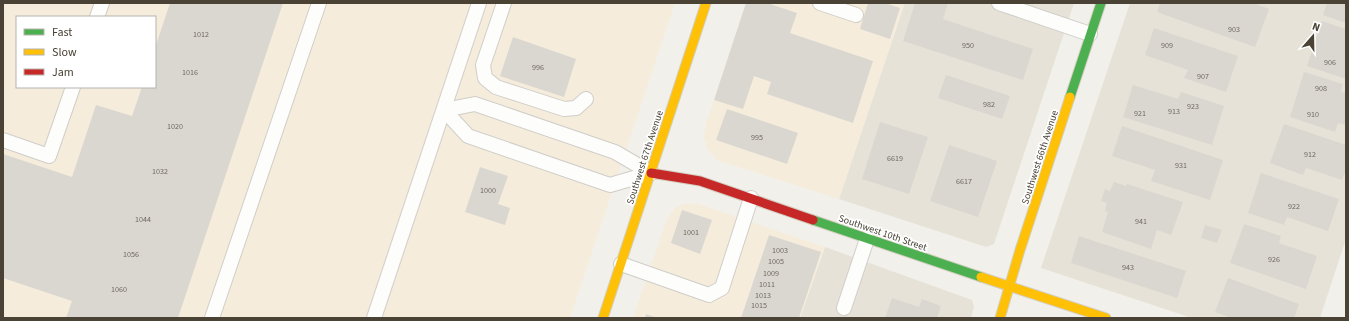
<svg xmlns="http://www.w3.org/2000/svg" width="1349" height="321" viewBox="0 0 1349 321" font-family="'Source Sans 3',sans-serif">
<style>
.residential{fill:#e6e2d7}
.commercial{fill:#f5ecdc;fill-rule:evenodd}
.building{fill:#dad7d1}
.lines{fill:none;stroke-linecap:round;stroke-linejoin:round}
.lane-casing{stroke:#d0cec8;stroke-width:16}
.fast-casing{stroke:#d2cec1;stroke-width:11}
.slow-casing{stroke:#d2cec1;stroke-width:11}
.jam-casing{stroke:#d2cec1;stroke-width:11}
.lane{stroke:#fdfdfc;stroke-width:14}
.fast{stroke:#4caf50;stroke-width:9}
.slow{stroke:#ffc107;stroke-width:9}
.jam{stroke:#c62828;stroke-width:9}
.labels{text-anchor:middle;stroke-width:3.5;stroke-linejoin:round;paint-order:stroke}
.number-label{font-size:8px;fill:#6f695e}
.street-label{font-size:10px;fill:#494235;stroke:#fff}
</style>
<rect width="100%" height="100%" fill="#f2f0ea"/>
<g class="residential">
<polygon points="899,3 1074,3 994,244 986,247 839,199 904,5"/>
<polygon points="1130,3 1346,3 1346,239 1320,318 1192,318 1041,268"/>
<polygon points="825,247 972,300 974,307 971,318 800,318"/>
</g>
<g class="commercial">
<path d="M3,3H675L570,318H3ZM17,17H155V87H17Z"/>
<polygon points="746,3 899,3 904,5 839,199 717,160 708,150 704,137 706,124"/>
<polygon points="685,204 698,204 825,247 800,318 633,318 667,219 675,208"/>
</g>
<g class="building">
<polygon points="170,3 283,3 178,318 66,318 72,301 3,278 3,154 72,177 96,105 132,116 142,87 155,87 155,48"/>
<polygon points="746,3 767,3 797,13 790,33 873,61 853,123 767,94 771,82 754,76 743,109 714,100"/>
<polygon points="868,3 885,3 900,8 890,39 860,29"/>
<polygon points="915,3 948,3 943,19 1033,49 1023,80 903,41"/>
<polygon points="1160,3 1253,3 1269,9 1255,47 1157,12"/>
<polygon points="1327,3 1346,3 1346,23 1323,15"/>
<polygon points="1322,21 1346,29 1346,79 1307,66"/>
<polygon points="1154,28 1238,56 1226,92 1184,78 1188,70 1145,55"/>
<polygon points="513,37 576,59 564,97 500,76"/>
<polygon points="1304,72 1343,84 1341,92 1346,93 1346,125 1338,123 1335,132 1290,117"/>
<polygon points="946,75 1010,96 1002,119 938,98"/>
<polygon points="1133,85 1178,99 1181,92 1224,106 1212,145 1123,117"/>
<polygon points="727,109 798,133 787,164 716,140"/>
<polygon points="880,122 928,137 909,194 862,179"/>
<polygon points="1284,124 1346,145 1346,170 1342,180 1306,168 1303,175 1270,163"/>
<polygon points="1122,126 1223,160 1210,200 1151,181 1155,170 1112,156"/>
<polygon points="949,145 997,161 978,217 930,201"/>
<polygon points="480,167 508,176 498,204 510,208 505,225 465,212"/>
<polygon points="1261,173 1339,199 1328,231 1287,217 1284,225 1248,213"/>
<polygon points="1114,182 1126,186 1127,184 1183,202 1171,235 1157,230 1151,249 1102,232 1108,212 1105,211 1107,203 1101,201 1105,189 1110,191"/>
<polygon points="682,210 712,220 700,254 671,243"/>
<polygon points="1244,224 1281,236 1279,243 1317,256 1306,289 1230,263"/>
<polygon points="1205,225 1222,230 1217,243 1201,238"/>
<polygon points="769,235 821,252 799,318 741,318"/>
<polygon points="1079,236 1186,271 1177,298 1071,263"/>
<polygon points="1228,278 1299,304 1294,318 1231,318 1215,312"/>
<polygon points="892,298 919,307 922,299 941,306 937,318 885,318"/>
<polygon points="646,314 657,318 645,318"/>
</g>
<g class="lines">
<g class="lane-casing">
<g id="lane">
<polyline points="504,3 483,65 485,78 496,87 564,109 576,108 586,99"/>
<polyline points="820,3 856,15"/>
<polyline points="999,3 1090,34"/>
<polyline points="97,17 102,3"/>
<polyline points="444,110 468,136 610,185 651,173"/>
<polyline points="444,110 475,104 615,152 651,173"/>
<polyline points="3,140 49,156 73,87"/>
<polyline points="621,264 709,295 722,288 751,198"/>
<polyline points="844,308 867,239"/>
<polyline points="212,318 319,3"/>
<polyline points="374,318 479,3"/>
</g>
</g>
<g class="fast-casing">
<g id="fast">
<polyline points="1070,97 1101,3"/>
<polyline points="813,220 981,277"/>
</g>
</g>
<g class="slow-casing">
<g id="slow">
<polyline points="981,277 1106,318"/>
<polyline points="603,318 706,3"/>
<polyline points="1000,318 1020,250 1070,97"/>
</g>
</g>
<g class="jam-casing">
<polyline id="jam" points="651,173 700,181 813,220"/>
</g>
<use href="#lane" class="lane"/>
<use href="#fast" class="fast"/>
<use href="#slow" class="slow"/>
<use href="#jam" class="jam"/>
</g>
<g class="labels">
<g class="number-label">
<text x="1234" y="32">903</text>
<text x="201" y="37">1012</text>
<text x="968" y="48">950</text>
<text x="1167" y="48">909</text>
<text x="1330" y="65">906</text>
<text x="538" y="70">996</text>
<text x="190" y="75">1016</text>
<text x="1203" y="79">907</text>
<text x="1321" y="91">908</text>
<text x="989" y="107">982</text>
<text x="1193" y="109">923</text>
<text x="1174" y="114">913</text>
<text x="1140" y="116">921</text>
<text x="1313" y="117">910</text>
<text x="175" y="129">1020</text>
<text x="757" y="140">995</text>
<text x="1310" y="157">912</text>
<text x="895" y="161">6619</text>
<text x="1181" y="168">931</text>
<text x="160" y="174">1032</text>
<text x="964" y="184">6617</text>
<text x="488" y="193">1000</text>
<text x="1294" y="209">922</text>
<text x="143" y="222">1044</text>
<text x="1141" y="224">941</text>
<text x="691" y="235">1001</text>
<text x="780" y="253">1003</text>
<text x="131" y="257">1056</text>
<text x="1274" y="262">926</text>
<text x="776" y="264">1005</text>
<text x="1128" y="270">943</text>
<text x="771" y="276">1009</text>
<text x="767" y="287">1011</text>
<text x="119" y="292">1060</text>
<text x="763" y="298">1013</text>
<text x="759" y="308">1015</text>
</g>
<g class="street-label">
<text transform="translate(644 157) rotate(-72)" y="4">Southwest 67th Avenue</text>
<text transform="translate(1039 157) rotate(-72)" y="4">Southwest 66th Avenue</text>
<text transform="translate(883 232) rotate(19)" y="4">Southwest 10th Street</text>
</g>
</g>
<rect width="1349" height="321" fill="none" stroke="#494235" stroke-width="8"/>
<rect x="16" y="16" width="140" height="72" fill="#ffffff" stroke="#b6b3ae"/>
<rect x="24" y="29" width="20" height="6" fill="#4caf50" stroke="#b6b3ae"/>
<text x="52" y="36" font-size="12" fill="#494235">Fast</text>
<rect x="24" y="49" width="20" height="6" fill="#ffc107" stroke="#b6b3ae"/>
<text x="52" y="56" font-size="12" fill="#494235">Slow</text>
<rect x="24" y="69" width="20" height="6" fill="#c62828" stroke="#b6b3ae"/>
<text x="52" y="76" font-size="12" fill="#494235">Jam</text>
<g transform="translate(1313 36) rotate(20)" stroke="#ffffff" stroke-width="3" paint-order="stroke">
<path d="M0-3L7 15L0 10L-7 15Z" fill="#494235"/>
<text y="-6" font-size="11" font-weight="bold" text-anchor="middle" fill="#494235">N</text>
</g>
</svg>
